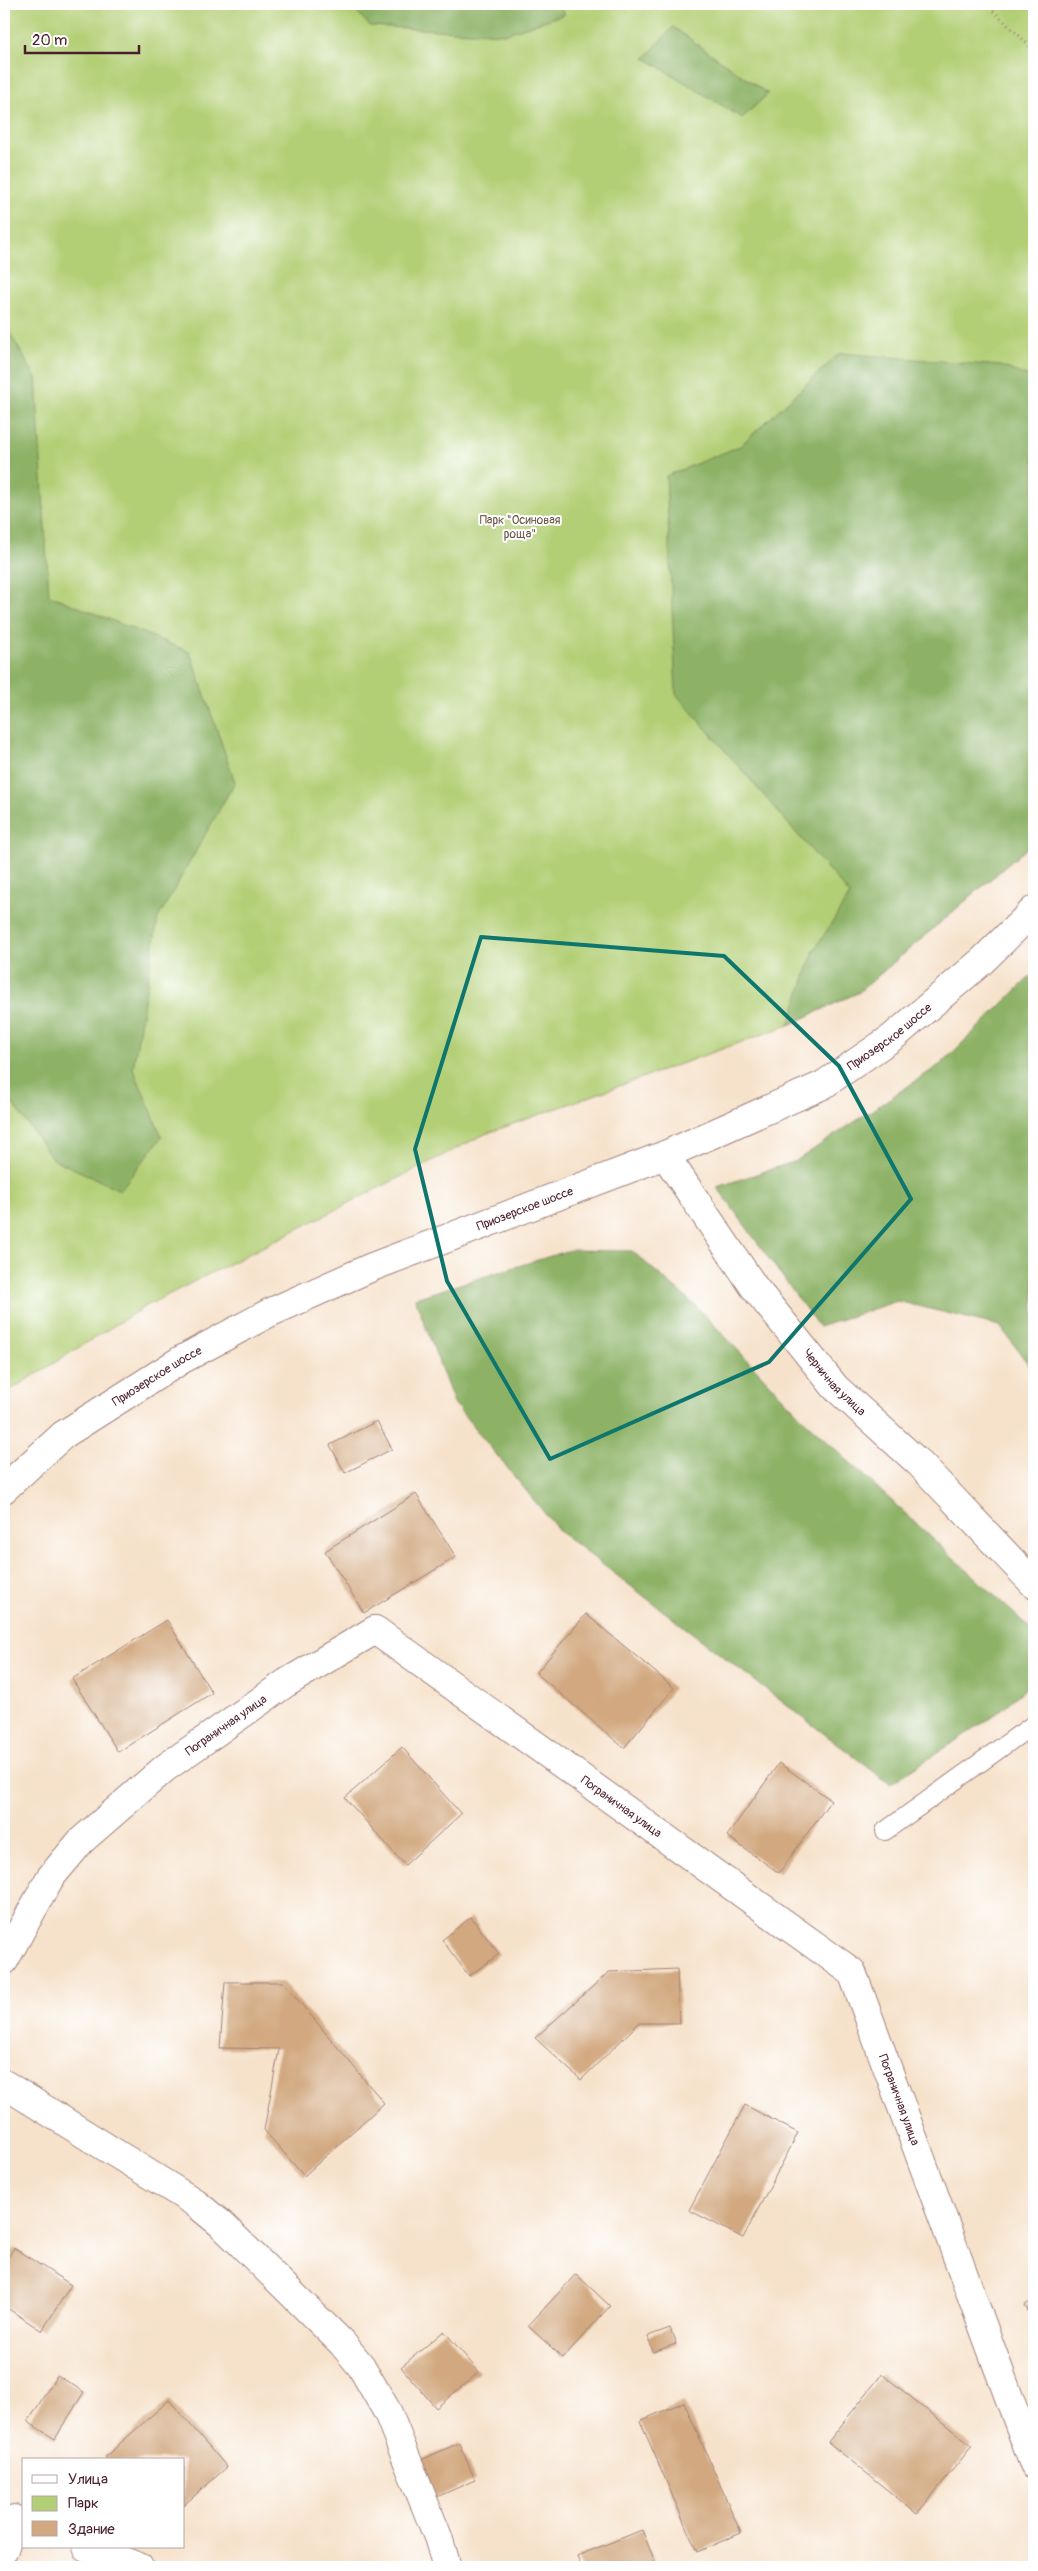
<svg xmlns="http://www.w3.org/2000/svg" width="1038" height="2571" viewBox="0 0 1038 2571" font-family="Pangolin,sans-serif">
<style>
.green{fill:#b2cf75;stroke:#7e7750}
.forest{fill:#8db266;stroke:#6c6848}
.building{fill:#d1a87f}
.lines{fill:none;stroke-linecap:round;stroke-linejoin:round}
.service-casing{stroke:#a0807b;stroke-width:20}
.minor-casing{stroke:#a0807b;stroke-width:30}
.primary-casing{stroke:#a0807b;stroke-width:30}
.path{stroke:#a0807b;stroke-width:3;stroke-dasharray:1 4;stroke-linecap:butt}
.service{stroke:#fff;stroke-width:18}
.minor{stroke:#fff;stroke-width:28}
.primary{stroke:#fff;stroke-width:28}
.marked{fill:none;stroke:#0f766e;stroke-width:4;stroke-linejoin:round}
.labels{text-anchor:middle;stroke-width:4;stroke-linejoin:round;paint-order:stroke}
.park-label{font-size:12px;fill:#695441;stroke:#fff}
.street-label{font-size:12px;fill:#4a1f2b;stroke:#fff}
</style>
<rect width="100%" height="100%" fill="#fff"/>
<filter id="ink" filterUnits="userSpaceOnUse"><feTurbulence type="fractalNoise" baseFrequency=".02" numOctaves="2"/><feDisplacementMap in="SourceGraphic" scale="10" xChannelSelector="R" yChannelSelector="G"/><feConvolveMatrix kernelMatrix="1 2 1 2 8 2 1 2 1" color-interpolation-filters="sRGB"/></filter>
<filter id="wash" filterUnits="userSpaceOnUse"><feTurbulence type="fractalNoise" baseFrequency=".0096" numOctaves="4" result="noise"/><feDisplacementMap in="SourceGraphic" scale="20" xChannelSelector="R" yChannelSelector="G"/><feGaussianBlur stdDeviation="1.12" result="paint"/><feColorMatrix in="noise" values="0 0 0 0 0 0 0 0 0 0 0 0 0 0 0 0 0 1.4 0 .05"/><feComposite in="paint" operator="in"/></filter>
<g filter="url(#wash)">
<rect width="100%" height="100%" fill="#f6e2cb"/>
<polygon class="green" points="4,4 1034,4 1034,842 859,992 789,1025 485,1134 144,1307 4,1394"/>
<g class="forest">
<polygon points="350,4 558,4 565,14 504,34 370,26"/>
<polygon points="673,27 768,94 742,118 645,58"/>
<polygon points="4,323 36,378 49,595 190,652 235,782 158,918 133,1068 162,1137 120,1190 53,1159 4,1092"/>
<polygon points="840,353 1001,366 1034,379 1034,842 859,992 789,1025 814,950 850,895 676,694 666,476 740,446"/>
<polygon points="1034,973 1034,1372 1000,1326 897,1301 819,1327 717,1187 796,1161 941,1064"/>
<polygon points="570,1250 632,1251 697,1307 806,1422 1034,1632 1034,1681 995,1715 890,1784 560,1532 454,1403 415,1298"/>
</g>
<g id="blocks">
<g class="building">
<polygon points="377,1421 392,1449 345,1473 330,1445"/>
<polygon points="416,1494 456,1557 364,1613 325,1551"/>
<polygon points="586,1614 674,1688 624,1748 536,1673"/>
<polygon points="167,1620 212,1693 118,1752 72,1679"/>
<polygon points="402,1747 461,1814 405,1865 345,1798"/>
<polygon points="779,1763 831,1800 779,1873 727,1836"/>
<polygon points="471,1917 499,1954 469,1976 442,1940"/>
<polygon points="677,1969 679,2023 639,2023 581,2080 535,2038 609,1972"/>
<polygon points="225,1982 283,1982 384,2103 304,2176 264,2130 279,2049 220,2048"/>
<polygon points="745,2105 798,2133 743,2238 689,2210"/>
<polygon points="14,2248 71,2285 42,2331 4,2306 4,2264"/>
<polygon points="576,2274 610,2306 563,2358 528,2326"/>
<polygon points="1034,2300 1034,2323 1025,2305"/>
<polygon points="670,2328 676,2344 653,2352 648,2336"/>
<polygon points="444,2331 479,2372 436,2408 401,2367"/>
<polygon points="882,2374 972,2446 917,2514 828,2442"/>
<polygon points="57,2375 84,2392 55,2439 28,2422"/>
<polygon points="169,2400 227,2467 184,2505 184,2460 108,2460 105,2457"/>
<polygon points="684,2402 741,2533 697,2552 640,2421"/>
<polygon points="459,2443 475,2480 430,2500 414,2463"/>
<polygon points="642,2530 657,2567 581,2567 577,2556"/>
<polygon points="746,2562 748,2567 733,2567"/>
</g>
</g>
</g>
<g filter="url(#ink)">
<use href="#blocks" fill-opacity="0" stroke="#a0807b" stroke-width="1"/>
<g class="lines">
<g class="service-casing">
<polyline id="service" points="885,1831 1034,1724"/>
</g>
<g class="minor-casing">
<g id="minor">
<path id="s1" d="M665,1155L754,1287L835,1387L921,1465L1034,1584"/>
<path id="s2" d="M4,1961L50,1878L81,1841L165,1768L286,1683L375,1630L852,1972L1034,2465"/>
<polyline points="4,2084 194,2202 221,2224 342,2343 361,2366 388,2413 438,2537 447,2567"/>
<polyline points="87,2547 139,2567"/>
<polyline points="4,2549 14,2519"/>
</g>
</g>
<g class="primary-casing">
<g id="primary">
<path id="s3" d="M4,1489L63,1435L181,1360L269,1313L372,1267L665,1155L823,1085L893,1037L982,961L1034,910"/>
</g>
</g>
<polyline class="path" points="986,4 1034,50"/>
<use href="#service" class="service"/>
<use href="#minor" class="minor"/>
<use href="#primary" class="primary"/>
</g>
</g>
<path class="marked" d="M481,937L724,956L839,1066L911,1199L769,1362L550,1459L447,1281L415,1149Z"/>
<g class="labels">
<g class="park-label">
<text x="520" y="524">Парк "Осиновая<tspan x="520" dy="14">роща"</tspan></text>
</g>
<g class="street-label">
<text dy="4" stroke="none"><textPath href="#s3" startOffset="1001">Приозерское шоссе</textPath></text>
<text dy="4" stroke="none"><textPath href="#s3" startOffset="596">Приозерское шоссе</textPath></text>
<text dy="4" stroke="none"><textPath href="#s3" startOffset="191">Приозерское шоссе</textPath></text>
<text dy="4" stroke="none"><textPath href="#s1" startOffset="284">Черничная улица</textPath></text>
<text dy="4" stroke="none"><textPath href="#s2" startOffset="329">Пограничная улица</textPath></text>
<text dy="4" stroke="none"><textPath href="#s2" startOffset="809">Пограничная улица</textPath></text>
<text dy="4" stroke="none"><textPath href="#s2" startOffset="1229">Пограничная улица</textPath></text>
</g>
</g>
<rect width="1038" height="2571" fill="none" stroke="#fff" stroke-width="20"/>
<rect x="22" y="2458" width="162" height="90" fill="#ffffff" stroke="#b7a5aa"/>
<rect x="32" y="2475" width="25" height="8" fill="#ffffff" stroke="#b7a5aa"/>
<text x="68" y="2484" font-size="15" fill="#4a1f2b">Улица</text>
<rect x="32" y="2496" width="25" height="15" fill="#b2cf75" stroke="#b7a5aa"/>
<text x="68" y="2508" font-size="15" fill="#4a1f2b">Парк</text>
<rect x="32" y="2521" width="25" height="15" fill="#d1a87f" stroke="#b7a5aa"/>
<text x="68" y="2534" font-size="15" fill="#4a1f2b">Здание</text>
<path d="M25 45v8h114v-8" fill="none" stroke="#4a1f2b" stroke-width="2.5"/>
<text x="32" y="45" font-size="15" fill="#4a1f2b" stroke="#ffffff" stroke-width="4" paint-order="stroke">20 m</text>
</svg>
